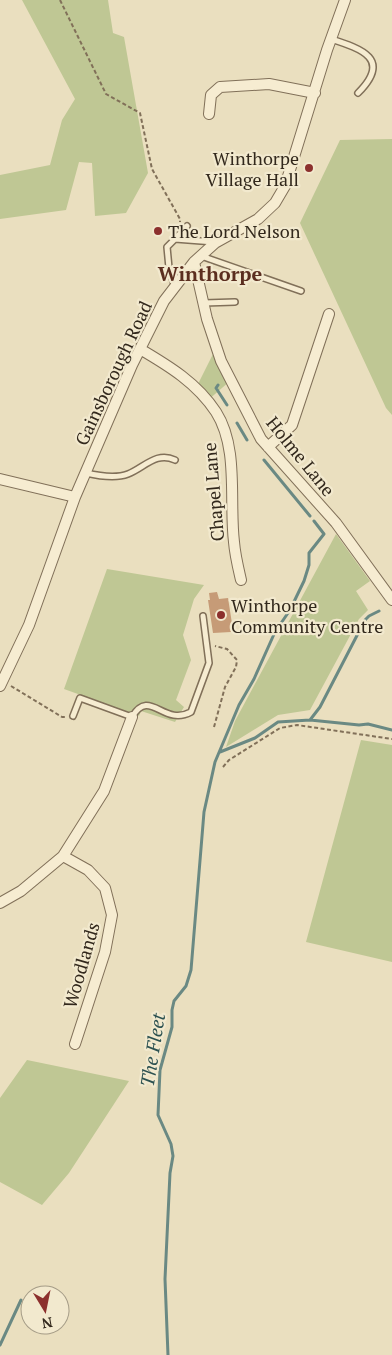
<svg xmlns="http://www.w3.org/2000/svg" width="392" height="1355" font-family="'PT Serif',serif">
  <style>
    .green { fill: #bfc794 }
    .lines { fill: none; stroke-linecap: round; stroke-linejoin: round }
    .stream { stroke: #6a8983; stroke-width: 3 }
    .building { fill: #c69b77 }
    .service-casing { stroke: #817059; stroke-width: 8 }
    .minor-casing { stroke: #817059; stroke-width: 12 }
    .path { stroke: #817059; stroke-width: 2; stroke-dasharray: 4 2.5; stroke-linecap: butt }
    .service { stroke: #f6ecd1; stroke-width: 5 }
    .minor { stroke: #f6ecd1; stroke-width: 10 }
    .poi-dot { fill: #8c302d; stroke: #f2e9ce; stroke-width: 2 }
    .labels { text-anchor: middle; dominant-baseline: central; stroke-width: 4.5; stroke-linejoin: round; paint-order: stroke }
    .poi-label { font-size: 18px; fill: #32281c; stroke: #f2e9ce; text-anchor: start }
    .street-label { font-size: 18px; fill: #32281c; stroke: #f2e9ce }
    .water-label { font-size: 19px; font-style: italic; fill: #2c5150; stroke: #f2e9ce }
    .quarter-label { font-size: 20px; font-weight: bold; fill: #5b2e1f; stroke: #f2e9ce }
  </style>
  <rect width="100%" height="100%" fill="#eadfbf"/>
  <!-- green -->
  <path class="green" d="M22,0h86l5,33 11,4 24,136 -22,40 -31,3 -3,-53 -13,-1 -13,48 -66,9v-44l50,-10 12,-45 13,-21z
    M392,139v276l-6,-7 -86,-185 40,-83z
    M216,348l14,33 -23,20 -11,-13z
    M336,534l34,47 -14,10 12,19 -9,9 -49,91 -32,5 -52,32 9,-26z
    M107,569l97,16 -10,14 -11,36 8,25 -15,40 8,7 -9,15 -34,-11 -2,5 -75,-27z
    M361,740l31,5v217l-86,-20z
    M27,1060l102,21 -60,92 -27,32 -42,-23v-84z"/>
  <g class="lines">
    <!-- stream -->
    <path class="stream" d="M218,385l-2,3 11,17
      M237,423l10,17
      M264,460l46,56
      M310,720l49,5 9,-1 24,6
      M220,752l35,-14 23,-16 32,-2 10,-13 45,-87 4,-4 10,-5
      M0,1345l21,-45
      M168,1355l-3,-76 5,-106 3,-17 -2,-12 -13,-29 2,-45 12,-43v-17l2,-9 12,-15 5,-16 13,-158 11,-50 24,-57 15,-26 21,-47 15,-22 14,-29 5,-16v-12l15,-19 -10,-13"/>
  </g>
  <!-- building -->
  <path class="building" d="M217,592l2,7 9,-1 5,32 -2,2 -18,1 -5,-33h2l-1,-7z"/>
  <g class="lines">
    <!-- service casing -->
    <g class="service-casing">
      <path id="service" d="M331,39c31,10 61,20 27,54
        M175,239l12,-13
        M201,256l100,35
        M175,287l-6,-19 -2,-21 8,-8 39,3
        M204,303l31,-1
        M86,473c13,3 29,6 42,1 16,-6 28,-23 47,-14
        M73,716l7,-18 52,19c18,-30 31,10 59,-5l18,-49 -6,-47"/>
    </g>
    <!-- minor casing -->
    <g class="minor-casing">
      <path id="minor" d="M209,114l2,-19 9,-8 49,-3 46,9
        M194,262l13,57 14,42 40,78 75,84 56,77
        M140,349c29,17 57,34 76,63 23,36 13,89 18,130 1,13 4,25 7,38
        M268,447l24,-22 37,-111
        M0,479l75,18
        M0,686l29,-61 46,-128 57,-132 32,-64 30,-39 21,-19 43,-24 17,-16 10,-17 42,-136 18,-50
        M63,856l25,14 17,18 7,27 -7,37 -30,92
        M0,903l21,-12 42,-35 41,-65 28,-74"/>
    </g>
    <!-- path -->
    <path class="path" d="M60,0l46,94 34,19 12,56 28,50v3
      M11,686l51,31h5
      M214,727l11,-40 11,-20 1,-7 -10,-11 -12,-3
      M223,767l6,-7 51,-32 17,-3 95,14"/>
    <!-- service -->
    <use href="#service" class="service"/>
    <!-- minor -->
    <use href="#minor" class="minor"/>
  </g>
  <!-- markers -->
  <g class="poi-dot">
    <circle cx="309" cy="168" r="5"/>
    <circle cx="158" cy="231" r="5"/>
    <circle cx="221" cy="615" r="5"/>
  </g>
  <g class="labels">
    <!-- poi labels -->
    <g class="poi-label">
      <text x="299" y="158" text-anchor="end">Winthorpe<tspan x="299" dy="21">Village Hall</tspan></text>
      <text x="168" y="231">The Lord Nelson</text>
      <text x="231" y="605">Winthorpe<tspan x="231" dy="21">Community Centre</tspan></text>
    </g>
    <!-- street labels -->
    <g class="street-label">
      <text transform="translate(113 373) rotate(-65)">Gainsborough Road</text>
      <text transform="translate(301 456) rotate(51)">Holme Lane</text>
      <text transform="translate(213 492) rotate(-95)">Chapel Lane</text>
      <text transform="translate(81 965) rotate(-74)">Woodlands</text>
    </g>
    <!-- water labels -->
    <g class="water-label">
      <text transform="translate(152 1050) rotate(-81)">The Fleet</text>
    </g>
    <!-- quarter labels -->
    <g class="quarter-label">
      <text x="210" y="273">Winthorpe</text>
    </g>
  </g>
  <!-- north arrow -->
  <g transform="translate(45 1310) rotate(170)"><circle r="24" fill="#f2e9ce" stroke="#a59c87"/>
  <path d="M0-4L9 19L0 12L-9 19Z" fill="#8c302d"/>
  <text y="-8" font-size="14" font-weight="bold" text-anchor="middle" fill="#32281c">N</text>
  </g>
</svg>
